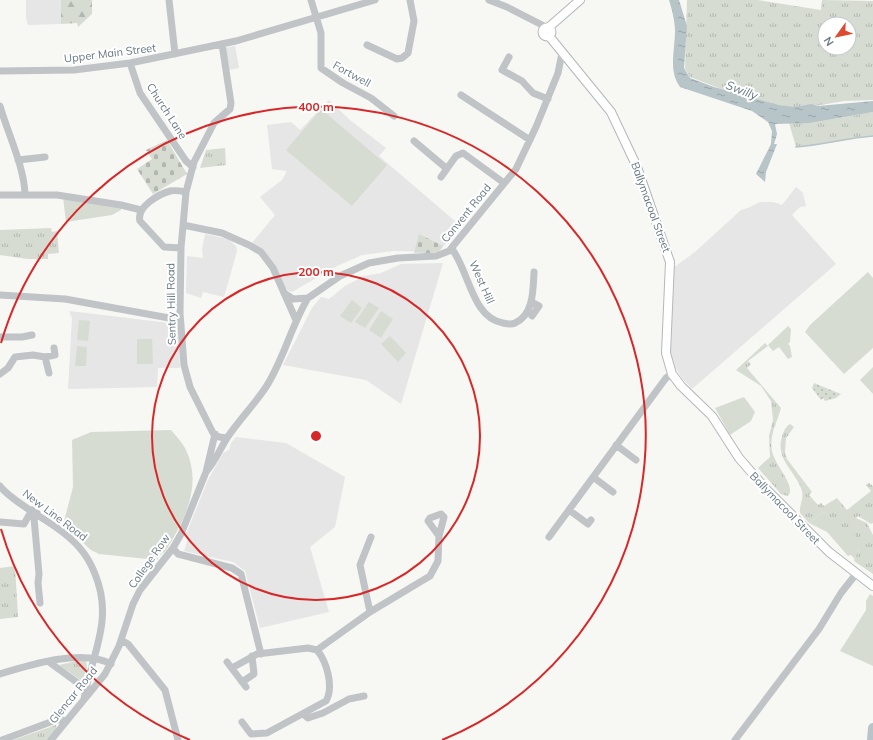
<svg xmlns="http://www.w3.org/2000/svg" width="873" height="740" font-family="Mulish,sans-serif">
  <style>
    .built { fill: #e5e6e5 }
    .grass { fill: url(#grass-tufts); fill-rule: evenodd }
    .forest { fill: url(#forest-firs) }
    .cemetery { fill: url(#cemetery-stones) }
    .park { fill: url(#park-dots) }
    .garden { fill: #d7dcd3 }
    .water { fill: url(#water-ripples) }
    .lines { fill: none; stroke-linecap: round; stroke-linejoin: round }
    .stream { stroke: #b7c4c8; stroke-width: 1.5 }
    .river { stroke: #b7c4c8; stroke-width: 10 }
    .major-casing { stroke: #b3b8bb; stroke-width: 10 }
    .minor { stroke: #c0c4c7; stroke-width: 7 }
    .major { stroke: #fff; stroke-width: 8 }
    .ring { fill: none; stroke: #d62828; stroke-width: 2 }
    .labels { text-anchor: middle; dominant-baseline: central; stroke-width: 4; stroke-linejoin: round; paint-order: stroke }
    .street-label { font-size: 11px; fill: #677984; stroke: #fff }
    .water-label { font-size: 12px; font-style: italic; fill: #637a80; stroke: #fff }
    .centre { fill: #d62828; stroke: #fff; stroke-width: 2 }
    .ring-label { font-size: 12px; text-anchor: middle; font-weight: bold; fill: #d62828; stroke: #fff; stroke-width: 4; stroke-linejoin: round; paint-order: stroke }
  </style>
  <defs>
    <pattern id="grass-tufts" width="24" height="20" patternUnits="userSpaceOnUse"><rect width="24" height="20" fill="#d7dcd3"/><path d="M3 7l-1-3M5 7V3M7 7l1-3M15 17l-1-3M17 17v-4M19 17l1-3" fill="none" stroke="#b2b7b1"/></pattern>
    <pattern id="forest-firs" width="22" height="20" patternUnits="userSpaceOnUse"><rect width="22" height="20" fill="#d7dcd3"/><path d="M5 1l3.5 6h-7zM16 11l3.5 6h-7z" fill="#b2b7b1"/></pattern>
    <pattern id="cemetery-stones" width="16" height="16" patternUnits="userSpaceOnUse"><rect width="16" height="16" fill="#d7dcd3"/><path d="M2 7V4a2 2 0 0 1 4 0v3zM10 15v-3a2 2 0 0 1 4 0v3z" fill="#b2b7b1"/></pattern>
    <pattern id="park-dots" width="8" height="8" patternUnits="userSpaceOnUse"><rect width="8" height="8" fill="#d7dcd3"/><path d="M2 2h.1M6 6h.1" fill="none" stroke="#b2b7b1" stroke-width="1.8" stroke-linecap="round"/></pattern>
    <pattern id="water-ripples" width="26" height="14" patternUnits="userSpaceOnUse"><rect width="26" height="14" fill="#b7c4c8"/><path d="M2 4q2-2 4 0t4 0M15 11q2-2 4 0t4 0" fill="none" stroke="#99a4a8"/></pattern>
  </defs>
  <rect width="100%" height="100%" fill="#f7f7f4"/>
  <!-- built -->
  <path class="built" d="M26,0h35v24l-33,1 -2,-7z
    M235,46l4,22 -10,2 -4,-22z
    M329,100l21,20 36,28 -7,8 83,71 -24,25 -45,-1 -31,4 -25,11 -45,26 -5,-2 -36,-46 24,-29 -15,-18 22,-17 5,-9 -15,-2 -5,-44 24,-3 9,8z
    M796,187l7,6 3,13 -6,1 -8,8 44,49 -144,125 -10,-11 -7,-11 -4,-14 2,-85 22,-16 46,-42 7,-2 12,-6h13l9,3z
    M205,234l23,5 8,7 1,5 -13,46 -21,-5 -2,6 -15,-5 1,-37 16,2 -1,-8z
    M443,263l-42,141 -35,-24 -83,-15 29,-57 9,-11 8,2 16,-13 19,-10 17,-3 20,-9z
    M69,311l100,12 9,4 2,41h-22l-1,19 -89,2 4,-71z
    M236,437l50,6 59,34 -10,50 -25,20 19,65 -69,16 -15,-57 -12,-9 -49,-11 4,-12 -2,-5 22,-54 15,-27 6,-3 2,-7z"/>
  <!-- grass -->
  <path class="grass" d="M687,0h71l63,10 1,-10 51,1v99l-29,1 -41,7h-22l-23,-5 -68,-26 -5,-8zM825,24h24v24h-24z
    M873,112v24c-26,3 -51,9 -77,11l-7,-24h21z
    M225,148l1,17 -26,3 6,-18z
    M51,228l1,4 5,-1 2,22 -11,1v5h-20l-28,-4v-25z
    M765,343l3,3 -20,15 3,3 -4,4 34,40c-4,15 -12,27 -9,43 3,14 20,30 18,42l-3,3 -6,-2 -23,-26 12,-11 -1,-21 4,-16 -2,-19 -10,-15 -25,-16z
    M790,424l4,3 -8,11 -1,15 2,6 25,33 -3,3 9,10 3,-2 3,3 13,-8 10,12 24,-19 -5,-6 3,-2 4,3v37l-2,1 -13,-8 -2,2 11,5 6,12v39l-19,-13 5,-14 -35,-35 -15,11 -9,-10c-1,-8 4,-14 2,-22 -6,-20 -27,-31 -20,-54 1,-5 4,-11 8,-13z
    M15,566l3,51 -18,2v-51z
    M86,659l1,9 -5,13 -23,-16z
    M56,725l1,5 -8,10h-36z"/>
  <!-- forest -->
  <path class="forest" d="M61,0h31v14l-14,13 -1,-4 -16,1z"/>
  <!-- cemetery -->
  <path class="cemetery" d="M167,140l20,34 -34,20 -16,-25 15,-10 -6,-9z
    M419,234l24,12c-4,10 -20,6 -29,7z"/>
  <!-- park -->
  <path class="park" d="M814,383l27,11 -5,4 -11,3 -2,-3 -2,2 -9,-12z"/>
  <!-- garden -->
  <path class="garden" d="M321,109l66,56 -35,41 -66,-56z
    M63,197l58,10v3l-9,5 -46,7z
    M868,272l5,6v70l-29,26 -39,-42 5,-7z
    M352,300l10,8 -11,15 -11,-7z
    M369,302l10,6 -14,20 -10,-6z
    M381,311l12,8 -12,19 -12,-8z
    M79,320l11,1 -2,20 -11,-1z
    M788,326l3,3 -1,13 -2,2 2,2 2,11 -4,2 -9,-12 -6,4 -5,-6z
    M390,336l16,17 -8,9 -17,-18z
    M137,339h15l1,25h-16z
    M77,346l10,1 -1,19h-11z
    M873,367v27l-13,-14z
    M744,397l11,15 -4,9 -21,14 -15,-27z
    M171,430c5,6 12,13 15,20 17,36 -2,71 -21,102l-4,2 -4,6 -58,-6 -8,-4 -28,-25 10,-38 -1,-47 19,-8z
    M824,512l17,16 8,-1 7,10 3,10 -5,14v-3l-3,-3 -3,1 -21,-24 -18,-9z
    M870,594l3,2v70l-33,-15 26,-41v-9z"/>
  <!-- water -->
  <path class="water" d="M669,0h10l8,26 -3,42 6,10 24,9 64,18 17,2 16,-3 7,2 55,-5v11l-63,11 -35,1 2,10 -3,10h3l-11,28 -1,10 -9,-8 15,-30 1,-13 -4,-9 -16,-11 -72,-24c-12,-17 -5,-36 -5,-56 0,-10 -3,-21 -6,-31z"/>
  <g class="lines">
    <!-- stream -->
    <path class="stream" d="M796,147c26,-2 51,-9 77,-11"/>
    <!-- river -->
    <path class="river" d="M872,740l1,-12"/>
    <!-- major casing -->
    <g class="major-casing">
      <path id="major" d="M542.5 32a4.5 4.5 0 1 1 9 0a4.5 4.5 0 1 1-9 0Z
        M548,28l32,-28
        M549,36l62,76 26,55 33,95 -4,91 6,21 9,12 31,30 27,42 27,31 63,63 44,34"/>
    </g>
    <!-- minor -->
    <path class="minor" d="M169,0l6,54
      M311,0l10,33v35l22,15 28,15 23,18
      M489,0l18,7 39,20
      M222,44l9,59 -1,6 -16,14 -20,39 -8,30 -5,56 -1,65 4,52 6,22 23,46 6,4 8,1
      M367,45l30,14 5,-1 6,-5 6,-32 -4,-21
      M509,57l-7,13 20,11 11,12 15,6
      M130,63l10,30 46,68 7,6
      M0,71l74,-1 56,-7 106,-22 139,-41
      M461,95l69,45
      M0,106c8,28 24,60 25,88
      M414,141l32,27
      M18,160l27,-3
      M441,177l15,-21 7,-3 41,30
      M0,195h57l64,10 20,5
      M183,225l39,8 27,12 12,7 12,16 23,52
      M181,248l-17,-1 -24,-26c-4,-14 19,-27 30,-30 5,-1 11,0 16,1
      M452,249c17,22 20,69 51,74 4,1 8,2 12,0 19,-8 18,-34 19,-51
      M284,293l9,6 15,-1 32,-22 29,-13 29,-5 38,-2 13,-5 67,-82 20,-42 22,-54 4,-20
      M0,295l65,4 115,21
      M531,302l8,4 -7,10
      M0,337h22l10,-2
      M45,357l10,-2 -1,-7
      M0,374l8,-6 7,-11 18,-2 12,2 4,16
      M215,434l-9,38c9,-10 14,-23 21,-34 12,-18 27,-33 39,-51 18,-28 25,-61 42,-89
      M616,445l20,15
      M593,477l20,15
      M0,486c8,12 43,32 57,42 18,13 30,25 38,46 19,46 -3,79 -11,125
      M569,510l19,14 3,-4
      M37,513l-3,5 5,56 -1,9 2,20
      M0,522l24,2 8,-14
      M549,537l117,-159 6,-4
      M173,548l5,6 54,14 9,6 20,80
      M370,612l-10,-47 11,-28
      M121,640l7,4 37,46 13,50
      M317,650l53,-38 60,-36 8,-15 1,-25 5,-19 -3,-3 -11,4 -2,3 11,15
      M49,662l37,27
      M227,662l19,25
      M232,668l25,-14 51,-6 9,2c10,12 17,37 9,51l-59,32 -16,1 -9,-12
      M0,674c29,-9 83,-26 111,-10
      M242,682l12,-8 -2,-18
      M303,714l5,4 15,-5 26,-14 15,-3
      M2,740l54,-20h6l4,2
      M51,740l54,-66 14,-28 14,-42 7,-14 33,-42 8,-14 25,-62
      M735,740l84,-111 22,-36 15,-19"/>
    <!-- major -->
    <use href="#major" class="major"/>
  </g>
  <!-- distance rings -->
  <g class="ring">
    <circle cx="316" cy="436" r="164"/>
    <path d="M190 740A329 329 0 0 1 1 529M1 343A329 329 0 1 1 442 740"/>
  </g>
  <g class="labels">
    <!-- street labels -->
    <g class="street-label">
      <text transform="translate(110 53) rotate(-7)">Upper Main Street</text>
      <text transform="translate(352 74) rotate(29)">Fortwell</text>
      <text transform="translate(167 111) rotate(57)">Church Lane</text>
      <text transform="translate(651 207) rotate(70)">Ballymacool Street</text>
      <text transform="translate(466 213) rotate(-51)">Convent Road</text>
      <text transform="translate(482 282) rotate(66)">West Hill</text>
      <text transform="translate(171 304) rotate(-91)">Sentry Hill Road</text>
      <text transform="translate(785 508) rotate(46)">Ballymacool Street</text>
      <text transform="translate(55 515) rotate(37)">New Line Road</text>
      <text transform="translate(149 561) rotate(-55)">College Row</text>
      <text transform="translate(73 695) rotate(-51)">Glencar Road</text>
    </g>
    <!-- water labels -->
    <g class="water-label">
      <text transform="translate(742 90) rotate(21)">Swilly</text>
    </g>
  </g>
  <circle cx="316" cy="436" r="6" class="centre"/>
  <g class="ring-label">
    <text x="316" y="111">400 m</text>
    <text x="316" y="276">200 m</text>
  </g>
  <!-- north arrow -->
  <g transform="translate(837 36) rotate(237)"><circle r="19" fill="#ffffff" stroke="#c2c9ce"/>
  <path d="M0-3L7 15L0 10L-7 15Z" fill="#dd4b2e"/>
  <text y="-6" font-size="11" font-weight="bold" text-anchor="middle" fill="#677984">N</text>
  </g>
</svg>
